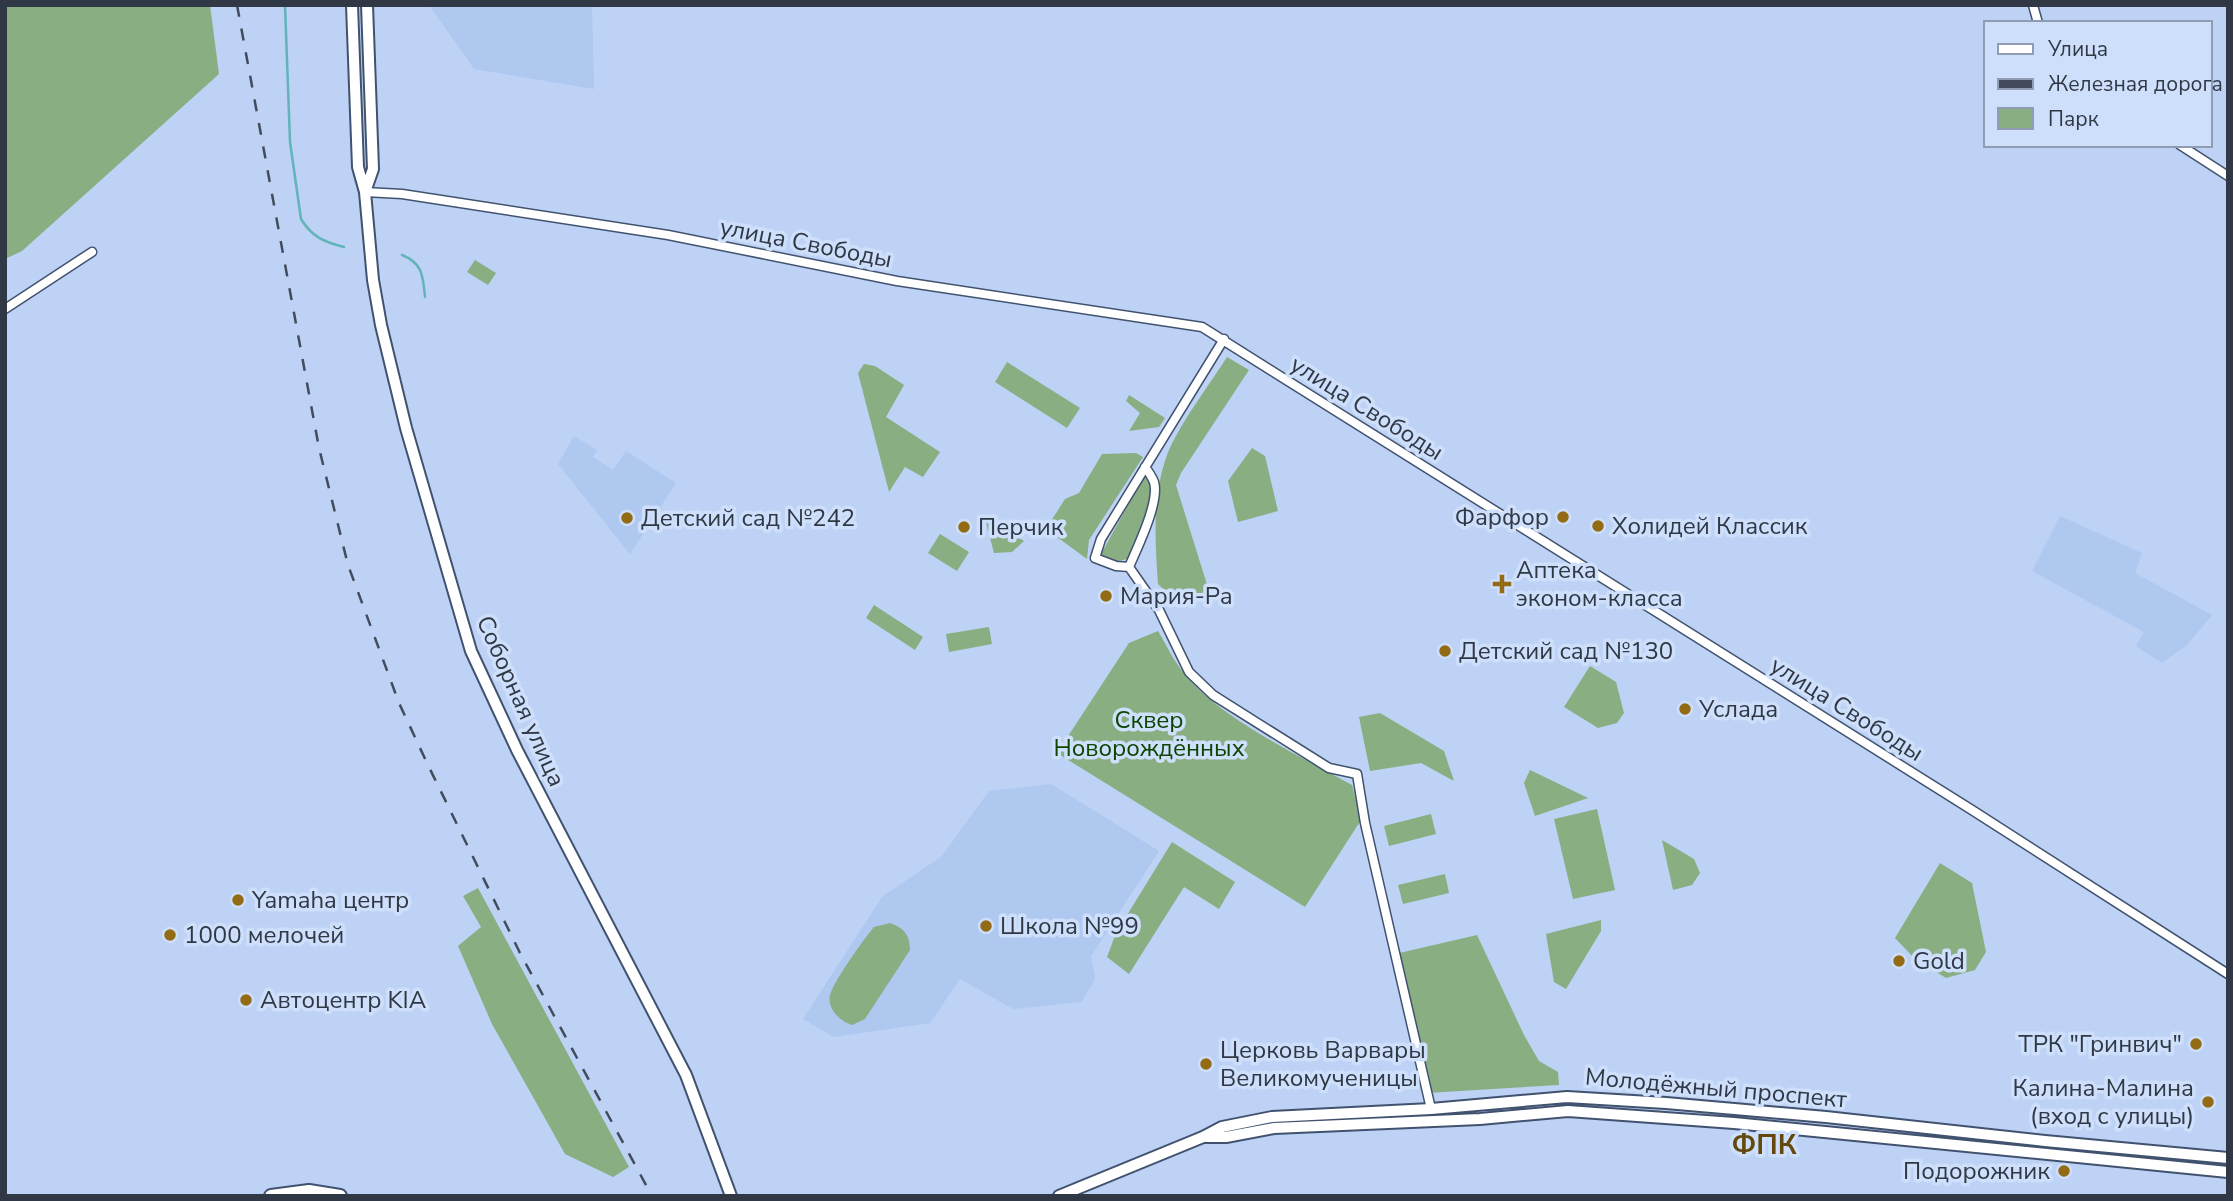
<svg xmlns="http://www.w3.org/2000/svg" width="2233" height="1201" font-family="'Nunito Sans',sans-serif">
  <style>
    .built { fill: #afc8f0 }
    .green { fill: #89ae82 }
    .lines { fill: none; stroke-linecap: round; stroke-linejoin: round }
    .stream { stroke: #63b4b9; stroke-width: 2.5 }
    .street-casing { stroke: #41526f; stroke-width: 11 }
    .secondary-casing { stroke: #41526f; stroke-width: 14 }
    .primary-casing { stroke: #41526f; stroke-width: 16 }
    .street { stroke: #fff; stroke-width: 8 }
    .secondary { stroke: #fff; stroke-width: 10 }
    .primary { stroke: #fff; stroke-width: 12 }
    .rail { stroke: #424c5c; stroke-width: 2.5; stroke-dasharray: 12 12; stroke-linecap: butt }
    .poi-dot { fill: #936b14; stroke: #cedffb; stroke-width: 2.5 }
    .labels { text-anchor: middle; dominant-baseline: central; stroke-width: 7; stroke-linejoin: round; paint-order: stroke }
    .street-label { font-size: 24px; fill: #303845; stroke: #cedffb }
    .poi-label { font-size: 24px; fill: #303845; stroke: #cedffb; text-anchor: start }
    .park-label { font-size: 24px; fill: #0c4400; stroke: #cedffb }
    .quarter-label { font-size: 28px; font-weight: bold; fill: #64480e; stroke: #cedffb }
  </style>
  <rect width="100%" height="100%" fill="#bdd2f4"/>
  <!-- built -->
  <path class="built" d="M429,5h163l2,84 -120,-20z
    M574,436l23,14 -4,7 20,13 13,-19 50,32 -46,71 -72,-90z
    M2060,516l82,37 -7,20 77,42 -25,30 -25,18 -26,-17 8,-14 -112,-61z
    M1051,784l108,67 -68,105 4,23 -14,23 -68,7 -53,-30 -30,44 -96,14 -31,-18 79,-122 60,-41 47,-65z"/>
  <!-- green -->
  <path class="green" d="M5,5h205l9,69 -197,177 -17,8z
    M475,260l21,13 -8,12 -21,-13z
    M1227,357l22,13 -68,103 -5,12 33,106 -35,9 -16,-16c-3,-43 -6,-88 9,-129 11,-29 43,-71 60,-98z
    M1007,362l73,46 -13,20 -72,-46z
    M864,364l11,2 29,19 -18,32 54,35 -17,25 -18,-10 -16,25 -31,-119z
    M1129,395l36,23 -6,9 -30,4 11,-18 -14,-12z
    M1252,448l13,8 13,55 -40,11 -10,-41z
    M1136,453l7,4 -54,83 -2,19 -41,-30 19,-30 14,-6 23,-39z
    M1145,474c2,3 5,6 6,10 5,15 -17,60 -24,75l-12,3 -15,-6z
    M985,518l39,23 -12,11 -18,1z
    M940,534l29,18 -12,19 -29,-18z
    M874,605l49,32 -8,13 -49,-32z
    M989,627l3,17 -43,8 -3,-18z
    M1158,631c8,13 15,29 25,41 34,45 119,85 169,113l9,35 -56,87 -248,-154 72,-110z
    M1590,666l26,16 8,31 -7,10 -19,5 -34,-21z
    M1380,713l64,38 10,30 -33,-18 -51,8 -11,-54z
    M1530,770l58,28 -53,18 -11,-33z
    M1597,809l18,81 -42,9 -19,-80z
    M1431,814l5,20 -47,12 -5,-20z
    M1662,840l32,19 6,14 -8,12 -19,5z
    M1172,842l63,40 -16,27 -35,-22 -55,87 -22,-17 9,-24z
    M1940,863l32,20 14,69 -11,18 -29,8 -31,-19 -20,-21z
    M1445,874l4,19 -46,11 -5,-19z
    M478,888l151,279 -16,10 -48,-23 -73,-130 -34,-78 23,-19 -18,-31z
    M1601,920v11l-35,58 -12,-7 -8,-48z
    M890,923c14,5 20,12 20,27l-45,69 -13,6c-13,-4 -27,-18 -21,-33 6,-15 32,-52 43,-65z
    M1477,935l47,100 15,26 19,11 1,13 -132,8 -32,-139z"/>
  <g class="lines">
    <!-- stream -->
    <path class="stream" d="M285,5l5,137 11,77c11,18 23,23 43,28
      M402,255c21,8 21,22 23,42"/>
    <!-- street casing -->
    <g class="street-casing">
      <path id="street" d="M2033,5l5,18
        M2180,145l48,31
        M365,192l37,2 266,41 229,46 305,46 770,483 256,164
        M5,309l87,-57
        M1129,567l30,43 30,62 24,23 116,73 28,6 8,49 66,286
        M1129,567l-13,-1 -21,-8 6,-19 123,-200
        M1129,567c8,-19 31,-65 25,-85 -2,-5 -6,-11 -9,-15"/>
    </g>
    <!-- secondary casing -->
    <g class="secondary-casing">
      <path id="secondary" d="M352,5l6,162 7,25 8,88 8,45 25,103 65,223 46,99 169,325 45,121
        M365,192l8,-23 -6,-164
        M1206,1137h20l48,-9 206,-9 88,-8 166,12 494,49
        M1059,1196l144,-59 19,-10 50,-10 159,-8 136,-12 99,6 160,14 219,24 183,17"/>
    </g>
    <!-- primary casing -->
    <g class="primary-casing">
      <path id="primary" d="M271,1196l38,-5 31,5"/>
    </g>
    <!-- street -->
    <use href="#street" class="street"/>
    <!-- secondary -->
    <use href="#secondary" class="secondary"/>
    <!-- primary -->
    <use href="#primary" class="primary"/>
    <!-- rail -->
    <path class="rail" d="M237,5l82,443 29,117 51,138 28,60 93,190 132,243"/>
  </g>
  <!-- markers -->
  <g class="poi-dot">
    <circle cx="1563" cy="517" r="7"/>
    <circle cx="627" cy="518" r="7"/>
    <circle cx="1598" cy="526" r="7"/>
    <circle cx="964" cy="527" r="7"/>
    <path d="M1498.5 573.5h7v7h7v7h-7v7h-7v-7h-7v-7h7z"/>
    <circle cx="1106" cy="596" r="7"/>
    <circle cx="1445" cy="651" r="7"/>
    <circle cx="1685" cy="709" r="7"/>
    <circle cx="238" cy="900" r="7"/>
    <circle cx="986" cy="926" r="7"/>
    <circle cx="170" cy="935" r="7"/>
    <circle cx="1899" cy="961" r="7"/>
    <circle cx="246" cy="1000" r="7"/>
    <circle cx="2196" cy="1044" r="7"/>
    <circle cx="1206" cy="1064" r="7"/>
    <circle cx="2208" cy="1102" r="7"/>
    <circle cx="2064" cy="1171" r="7"/>
  </g>
  <g class="labels">
    <!-- street labels -->
    <g class="street-label">
      <text transform="translate(806 243) rotate(11)">улица Свободы</text>
      <text transform="translate(1367 408) rotate(32)">улица Свободы</text>
      <text transform="translate(521 701) rotate(66)">Соборная улица</text>
      <text transform="translate(1847 709) rotate(32)">улица Свободы</text>
      <text transform="translate(1716 1088) rotate(5)">Молодёжный проспект</text>
    </g>
    <!-- poi labels -->
    <g class="poi-label">
      <text x="1549" y="517" text-anchor="end">Фарфор</text>
      <text x="641" y="518">Детский сад №242</text>
      <text x="1612" y="526">Холидей Классик</text>
      <text x="978" y="527">Перчик</text>
      <text x="1516" y="570">Аптека<tspan x="1516" dy="28">эконом-класса</tspan></text>
      <text x="1120" y="596">Мария-Ра</text>
      <text x="1459" y="651">Детский сад №130</text>
      <text x="1699" y="709">Услада</text>
      <text x="252" y="900">Yamaha центр</text>
      <text x="1000" y="926">Школа №99</text>
      <text x="184" y="935">1000 мелочей</text>
      <text x="1913" y="961">Gold</text>
      <text x="260" y="1000">Автоцентр KIA</text>
      <text x="2182" y="1044" text-anchor="end">ТРК "Гринвич"</text>
      <text x="1220" y="1050">Церковь Варвары<tspan x="1220" dy="28">Великомученицы</tspan></text>
      <text x="2194" y="1088" text-anchor="end">Калина-Малина<tspan x="2194" dy="28">(вход с улицы)</tspan></text>
      <text x="2050" y="1171" text-anchor="end">Подорожник</text>
    </g>
    <!-- park labels -->
    <g class="park-label">
      <text x="1149" y="720">Сквер<tspan x="1149" dy="28">Новорождённых</tspan></text>
    </g>
    <!-- quarter labels -->
    <g class="quarter-label">
      <text x="1764" y="1145">ФПК</text>
    </g>
  </g>
  <!-- border -->
  <rect width="2233" height="1201" fill="none" stroke="#303845" stroke-width="14"/>
  <!-- legend -->
  <rect x="1984" y="21" width="228" height="126" fill="#cedffb" stroke="#8f9cb2" stroke-width="2"/>
  <rect x="1998" y="44" width="35" height="10" fill="#ffffff" stroke="#8f9cb2" stroke-width="2"/>
  <text x="2048" y="56" font-size="21" fill="#303845">Улица</text>
  <rect x="1998" y="79" width="35" height="10" fill="#424c5c" stroke="#8f9cb2" stroke-width="2"/>
  <text x="2048" y="91" font-size="21" fill="#303845">Железная дорога</text>
  <rect x="1998" y="108" width="35" height="21" fill="#89ae82" stroke="#8f9cb2" stroke-width="2"/>
  <text x="2048" y="126" font-size="21" fill="#303845">Парк</text>
</svg>
